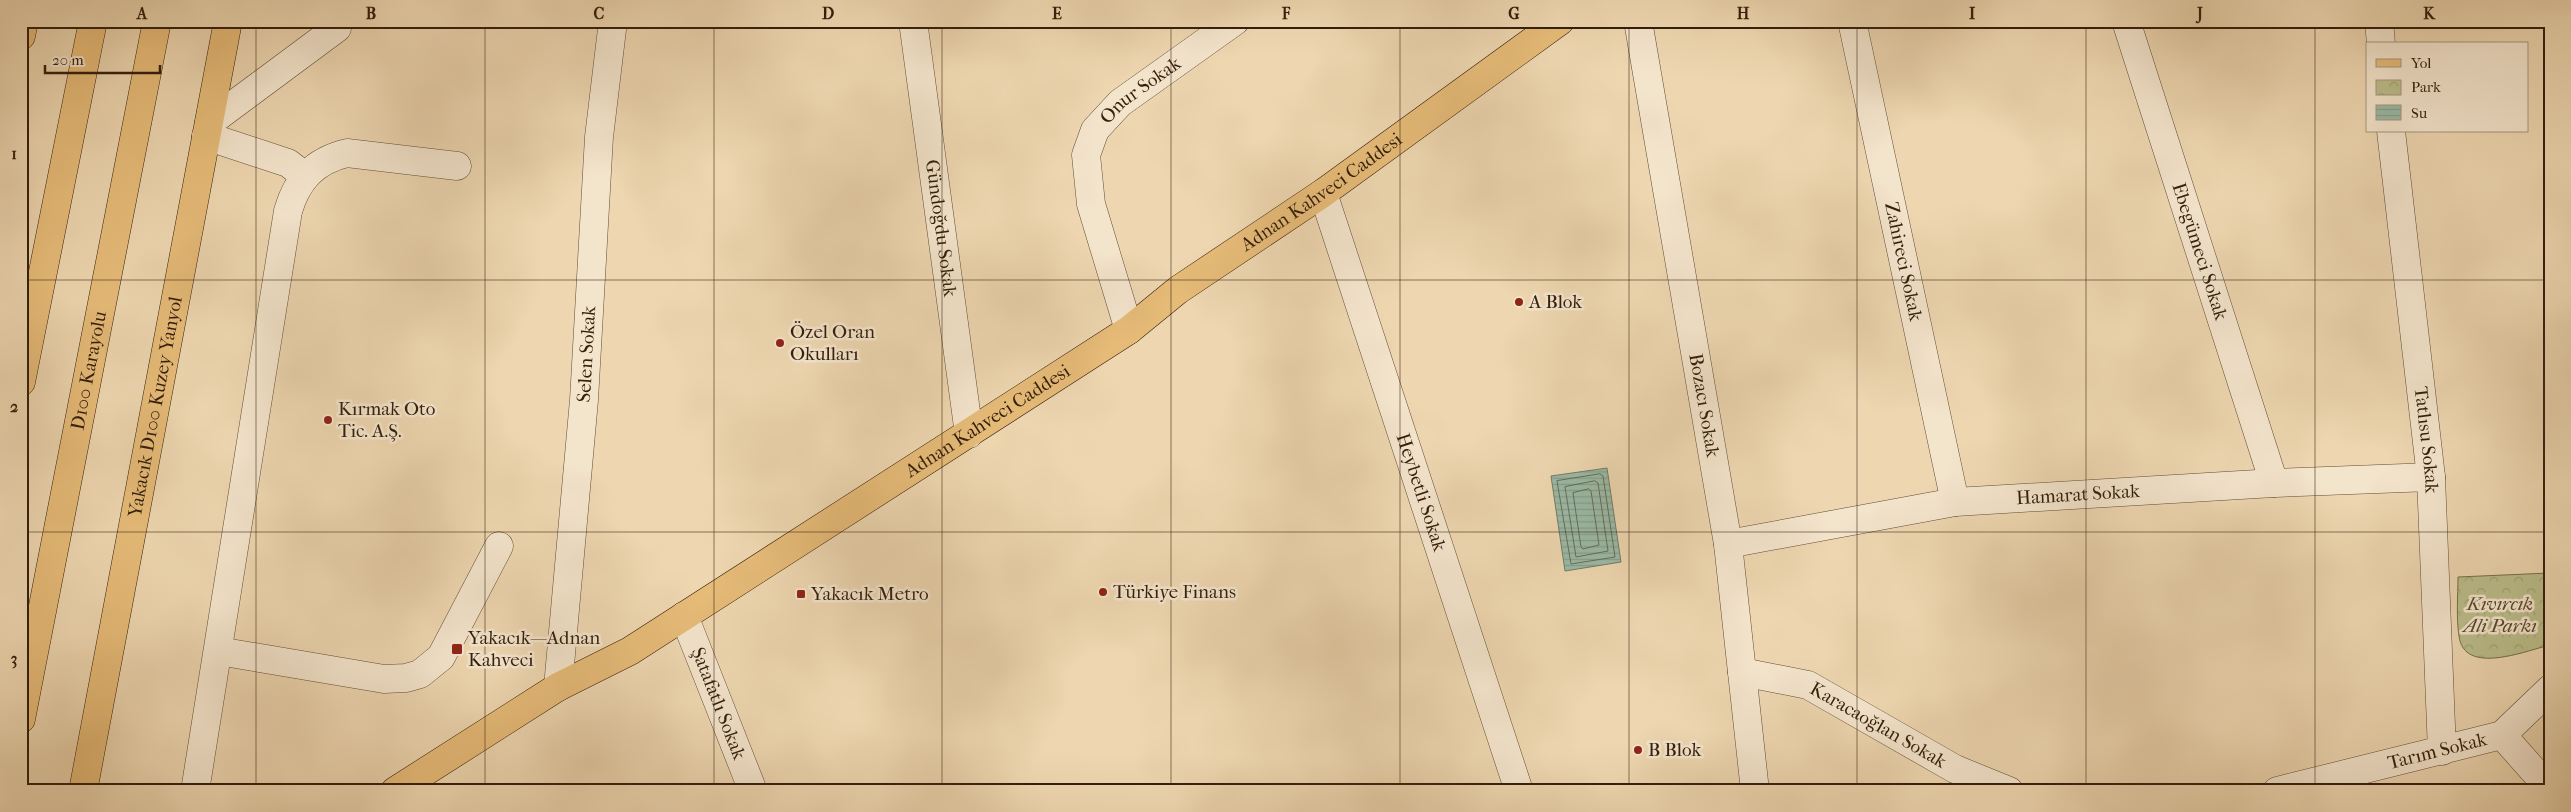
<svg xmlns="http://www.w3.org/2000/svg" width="2571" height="812" font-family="'IM FELL French Canon',serif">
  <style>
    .park { fill: url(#park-crowns); stroke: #766e4a }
    .water { fill: url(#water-rules); stroke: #717c68 }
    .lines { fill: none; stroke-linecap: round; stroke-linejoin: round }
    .shore { stroke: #666c58; stroke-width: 1 }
    .minor-casing { stroke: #624c34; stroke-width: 29 }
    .major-casing { stroke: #331e0b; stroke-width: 29 }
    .highway-casing { stroke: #331e0b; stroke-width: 29 }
    .minor { stroke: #f3e4cc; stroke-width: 28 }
    .major { stroke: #e6bb78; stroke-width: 28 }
    .highway { stroke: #e6bb78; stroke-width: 28 }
    .grid { fill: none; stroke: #331e0b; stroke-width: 1; stroke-opacity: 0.55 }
    .poi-dot { fill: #8f2418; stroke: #f3e4cc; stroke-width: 2 }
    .labels { text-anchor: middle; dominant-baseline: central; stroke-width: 5; stroke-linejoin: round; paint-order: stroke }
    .street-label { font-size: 19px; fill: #331e0b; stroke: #f3e4cc }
    .poi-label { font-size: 19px; fill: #331e0b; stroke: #f3e4cc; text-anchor: start }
    .park-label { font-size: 19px; font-style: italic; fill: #55462b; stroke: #f3e4cc }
    .neatline { fill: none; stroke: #331e0b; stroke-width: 2 }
    .grid-label { font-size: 16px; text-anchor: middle; font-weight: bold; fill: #331e0b }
  </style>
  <defs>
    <pattern id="park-crowns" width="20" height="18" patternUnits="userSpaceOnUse" patternTransform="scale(1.25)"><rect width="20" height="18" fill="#babd8a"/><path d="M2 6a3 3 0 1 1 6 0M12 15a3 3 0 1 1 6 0" fill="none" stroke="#a0a276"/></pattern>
    <pattern id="water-rules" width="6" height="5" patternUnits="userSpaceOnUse" patternTransform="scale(1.25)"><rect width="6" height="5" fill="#9abaa6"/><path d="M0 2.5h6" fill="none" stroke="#859f8e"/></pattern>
  </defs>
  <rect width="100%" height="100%" fill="#edd6b0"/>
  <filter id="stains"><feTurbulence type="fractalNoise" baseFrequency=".004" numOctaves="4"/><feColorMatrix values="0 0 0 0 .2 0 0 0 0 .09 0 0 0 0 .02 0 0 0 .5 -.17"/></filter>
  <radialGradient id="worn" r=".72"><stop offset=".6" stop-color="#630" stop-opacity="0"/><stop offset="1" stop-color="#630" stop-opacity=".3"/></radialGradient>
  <!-- park -->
  <path class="park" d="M2550,573v72c-25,6 -86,31 -91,-9 -3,-19 -1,-40 -1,-59z"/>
  <!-- water -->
  <path class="water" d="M1607,468l14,94 -56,9 -14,-95z"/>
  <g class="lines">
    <!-- shore -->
    <path class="shore" d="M1600,474l3,2 12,81 -44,7 -14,-83z
      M1595,481l3,2 10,68 -32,6 -11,-70z
      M1589,489l2,2 8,54 -16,4 -2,-2 -8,-54z"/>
    <!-- minor casing -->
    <g class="minor-casing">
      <g id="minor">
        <path id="s1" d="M913,21l56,413"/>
        <path id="s2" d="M1638,21l90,523 27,247"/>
        <path id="s3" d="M1852,21l103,481"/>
        <path id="s4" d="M2126,21l148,462"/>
        <path d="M2379,21l2,23"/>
        <path d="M209,123l128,-95 1,-7"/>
        <path id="s5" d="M2391,131l40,346 11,274"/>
        <path d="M206,136l82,27 17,13"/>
        <path id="s6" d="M1323,193l196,598"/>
        <path id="s7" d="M1129,330l-38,-126 -5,-49 9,-25 25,-27 115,-82"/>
        <path id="s8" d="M1728,544l227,-42 319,-19 157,-6"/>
        <path id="s9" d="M684,616l69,175"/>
        <path d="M218,651l166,28 22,-1 14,-4 21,-17 58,-111"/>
        <path id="s10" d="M1742,672l66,13 147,84 54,22"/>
        <path id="s11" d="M558,687l26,-287 15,-263 14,-116"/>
        <path d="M2502,735l48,54"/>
        <path d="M195,791l93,-580c9,-31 26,-50 59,-58l110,13"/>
        <path id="s12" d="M2277,791l225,-56 48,-46"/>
      </g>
    </g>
    <!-- major casing -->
    <g class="major-casing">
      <g id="major">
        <path d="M21,36l3,-15"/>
        <path id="s13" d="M83,791l145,-770"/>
        <path id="s14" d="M395,791l163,-104 72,-36 499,-321 49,-40 145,-97 237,-172"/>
      </g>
    </g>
    <!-- highway casing -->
    <g class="highway-casing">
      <g id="highway">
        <path d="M21,382l72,-361"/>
        <path id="s15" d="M21,719l136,-698"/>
      </g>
    </g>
    <!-- minor -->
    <use href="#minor" class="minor"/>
    <!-- major -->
    <use href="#major" class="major"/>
    <!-- highway -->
    <use href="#highway" class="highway"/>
  </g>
  <!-- grid -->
  <path class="grid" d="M256,21v770M485,21v770M714,21v770M942,21v770M1171,21v770M1400,21v770M1629,21v770M1857,21v770M2086,21v770M2315,21v770M21,280h2529M21,532h2529"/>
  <!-- markers -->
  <g class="poi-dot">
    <circle cx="1519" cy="302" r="5"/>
    <circle cx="780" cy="343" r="5"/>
    <circle cx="328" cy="420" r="5"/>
    <circle cx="1103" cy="592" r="5"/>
    <rect x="796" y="589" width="10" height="10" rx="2.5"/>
    <rect x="451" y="643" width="12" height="12" rx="2.5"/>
    <circle cx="1638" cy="750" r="5"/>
  </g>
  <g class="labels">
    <!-- street labels -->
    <g class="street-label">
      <text stroke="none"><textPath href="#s7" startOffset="268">Onur Sokak</textPath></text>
      <text stroke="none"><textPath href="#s14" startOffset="1104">Adnan Kahveci Caddesi</textPath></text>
      <text stroke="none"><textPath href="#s1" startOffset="209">Gündoğdu Sokak</textPath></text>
      <text stroke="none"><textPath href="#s4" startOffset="242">Ebegümeci Sokak</textPath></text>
      <text stroke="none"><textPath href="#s3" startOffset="246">Zahireci Sokak</textPath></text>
      <text stroke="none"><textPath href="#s11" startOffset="334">Selen Sokak</textPath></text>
      <text stroke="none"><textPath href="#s15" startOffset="355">D100 Karayolu</textPath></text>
      <text stroke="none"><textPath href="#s2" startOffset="390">Bozacı Sokak</textPath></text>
      <text stroke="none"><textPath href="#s13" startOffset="391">Yakacık D100 Kuzey Yanyol</textPath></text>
      <text stroke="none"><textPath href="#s14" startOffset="699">Adnan Kahveci Caddesi</textPath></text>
      <text stroke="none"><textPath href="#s5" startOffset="311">Tatlısu Sokak</textPath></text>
      <text stroke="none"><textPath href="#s6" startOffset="315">Heybetli Sokak</textPath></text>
      <text stroke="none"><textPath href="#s8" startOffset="354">Hamarat Sokak</textPath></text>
      <text stroke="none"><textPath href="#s9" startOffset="94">Şatafatlı Sokak</textPath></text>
      <text stroke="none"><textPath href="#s10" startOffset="148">Karacaoğlan Sokak</textPath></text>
      <text stroke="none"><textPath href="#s12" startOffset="165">Tarım Sokak</textPath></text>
    </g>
    <!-- poi labels -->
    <g class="poi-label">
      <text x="1529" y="302">A Blok</text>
      <text x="790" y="332">Özel Oran<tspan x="790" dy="22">Okulları</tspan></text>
      <text x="338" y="409">Kırmak Oto<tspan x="338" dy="22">Tic. A.Ş.</tspan></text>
      <text x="1113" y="592">Türkiye Finans</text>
      <text x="811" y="594">Yakacık Metro</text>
      <text x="468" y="638">Yakacık—Adnan<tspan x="468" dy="22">Kahveci</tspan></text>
      <text x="1648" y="750">B Blok</text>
    </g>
    <!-- park labels -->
    <g class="park-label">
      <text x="2500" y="604">Kıvırcık<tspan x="2500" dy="22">Ali Parkı</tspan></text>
    </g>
  </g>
  <!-- margin -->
  <rect width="2571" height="812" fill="none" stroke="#edd6b0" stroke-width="55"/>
  <!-- legend -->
  <rect x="2366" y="42" width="162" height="90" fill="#f3e4cc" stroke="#a6957f"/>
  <rect x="2376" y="59" width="25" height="8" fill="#e6bb78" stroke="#a6957f"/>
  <text x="2411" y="68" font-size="15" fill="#331e0b">Yol</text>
  <rect x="2376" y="80" width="25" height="15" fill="url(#park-crowns)" stroke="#a6957f"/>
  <text x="2411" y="92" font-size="15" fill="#331e0b">Park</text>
  <rect x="2376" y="105" width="25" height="15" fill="url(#water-rules)" stroke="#a6957f"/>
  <text x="2411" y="118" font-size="15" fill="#331e0b">Su</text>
  <!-- scale -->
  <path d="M45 65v8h115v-8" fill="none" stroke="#331e0b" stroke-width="2.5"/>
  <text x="52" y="65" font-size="15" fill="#331e0b" stroke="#f3e4cc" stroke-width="4" paint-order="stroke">20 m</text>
  <rect x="28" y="28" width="2516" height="756" class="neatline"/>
  <g class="grid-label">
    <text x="142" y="19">A</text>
    <text x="371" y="19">B</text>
    <text x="599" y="19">C</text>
    <text x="828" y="19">D</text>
    <text x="1057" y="19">E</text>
    <text x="1286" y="19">F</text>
    <text x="1514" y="19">G</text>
    <text x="1743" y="19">H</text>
    <text x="1972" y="19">I</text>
    <text x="2200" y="19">J</text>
    <text x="2429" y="19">K</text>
    <text x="14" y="159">1</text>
    <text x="14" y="412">2</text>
    <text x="14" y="664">3</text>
  </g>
  <rect width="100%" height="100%" filter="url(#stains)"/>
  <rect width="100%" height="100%" fill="url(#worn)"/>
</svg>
